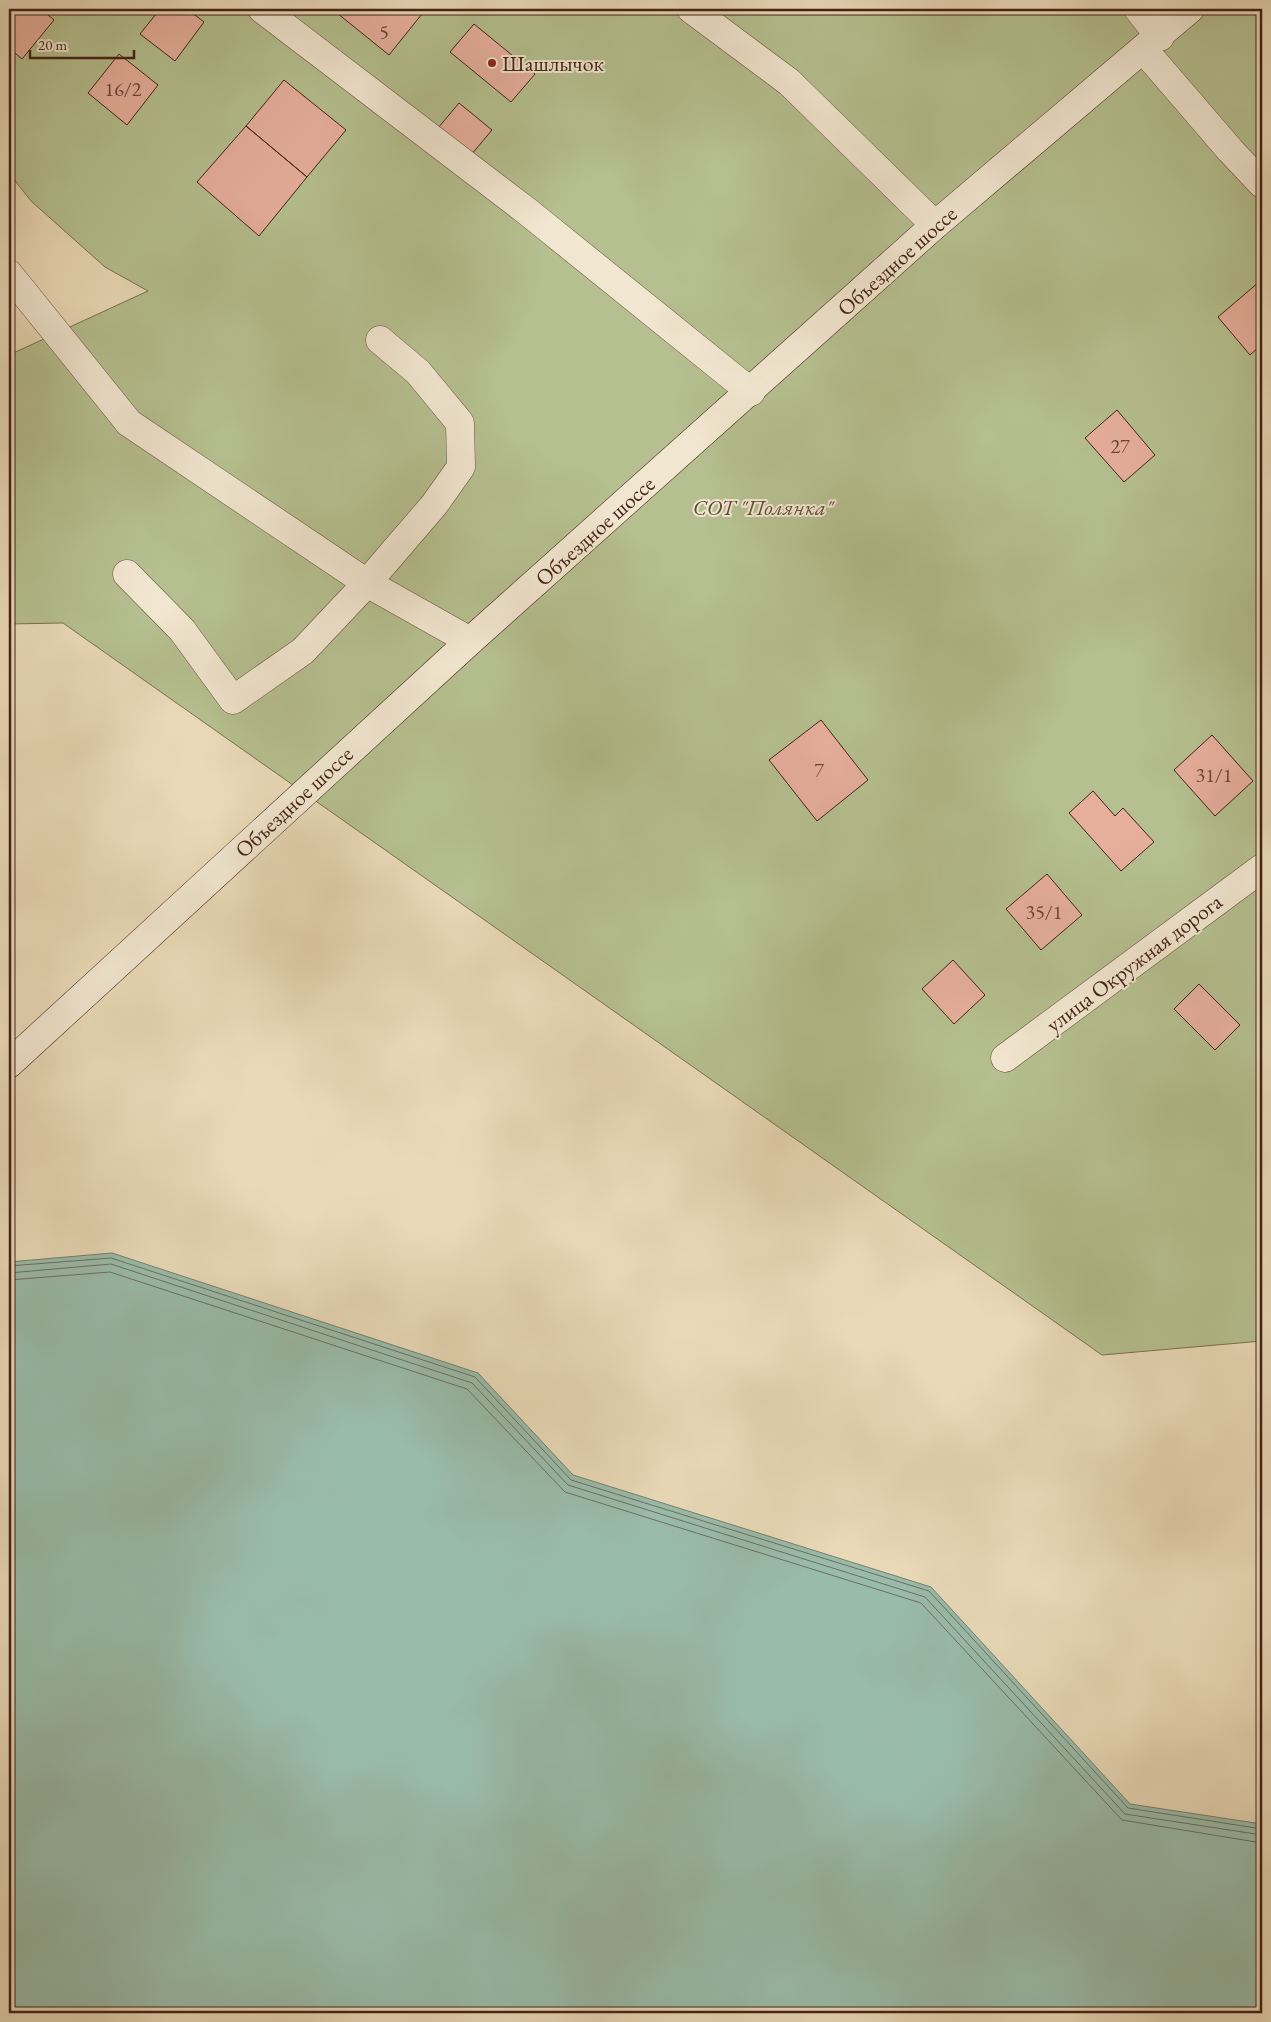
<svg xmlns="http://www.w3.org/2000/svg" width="1271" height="2022" font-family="'EB Garamond',serif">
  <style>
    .green { fill: #b5bf8f; stroke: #7c7052 }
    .water { fill: #99bba9; stroke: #777e6e }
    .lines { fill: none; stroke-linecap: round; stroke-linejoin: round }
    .shore { stroke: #6e6e60; stroke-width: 1 }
    .building { fill: #e6af9c; stroke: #442216 }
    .minor-casing { stroke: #6d503e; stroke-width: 29 }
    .secondary-casing { stroke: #442216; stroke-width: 29 }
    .minor { stroke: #f1e6d0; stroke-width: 28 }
    .secondary { stroke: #f1e6d0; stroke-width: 28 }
    .poi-dot { fill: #8f2418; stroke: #f1e6d0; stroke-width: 2 }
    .labels { text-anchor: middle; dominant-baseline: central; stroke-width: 4; stroke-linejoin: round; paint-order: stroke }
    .number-label { font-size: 20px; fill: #6c4538 }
    .poi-label { font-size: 22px; fill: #442216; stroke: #f1e6d0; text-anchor: start }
    .street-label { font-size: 22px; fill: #442216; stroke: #f1e6d0 }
    .park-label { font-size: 22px; font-style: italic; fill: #604934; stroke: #f1e6d0 }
  </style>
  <rect width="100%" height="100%" fill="#e9d9b7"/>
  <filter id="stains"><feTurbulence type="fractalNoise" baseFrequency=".004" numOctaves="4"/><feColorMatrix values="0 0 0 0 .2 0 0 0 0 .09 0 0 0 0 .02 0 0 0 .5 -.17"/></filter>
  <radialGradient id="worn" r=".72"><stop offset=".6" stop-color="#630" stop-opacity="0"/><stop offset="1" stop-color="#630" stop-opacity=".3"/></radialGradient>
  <!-- green -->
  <path class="green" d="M9,9h1253v1332l-160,14 -1039,-732 -54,1v-269l139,-64 -43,-24 -74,-66 -22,-28z"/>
  <!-- water -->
  <path class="water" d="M112,1253l366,120 95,102 358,112 199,217 132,20v189h-1253v-751z"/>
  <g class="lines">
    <!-- shore -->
    <path class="shore" d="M9,1266l102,-8 364,119 96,103 358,111 199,217 134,21
      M9,1273l102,-9 361,119 96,102 357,112 200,217 137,21
      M9,1280l101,-8 357,117 98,103 356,111 201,217 140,23"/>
  </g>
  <!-- building -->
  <path class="building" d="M9,9h32l13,11 -32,39 -13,-11z
    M160,9h27l17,13 -29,39 -35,-27z
    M332,9h94l-37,46z
    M474,24l61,50 -24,28 -61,-50z
    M119,54l39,31 -31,40 -39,-32z
    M284,80l62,50 -39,47 -61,-51z
    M459,103l33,27 -21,25 -33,-27z
    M246,126l61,51 -48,59 -62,-54z
    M1259,282l3,4v58l-12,11 -32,-38z
    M1117,410l38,45 -31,27 -39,-44z
    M821,720l47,60 -51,41 -48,-61z
    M1212,735l41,46 -38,35 -41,-46z
    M1093,791l22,25 8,-8 31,34 -33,29 -52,-58z
    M1047,874l35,41 -41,35 -35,-41z
    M953,960l32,35 -31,29 -32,-35z
    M1199,984l41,41 -25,25 -41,-41z"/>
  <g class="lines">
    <!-- minor casing -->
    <g class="minor-casing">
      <path id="minor" d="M262,9l266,203 223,180
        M691,9l98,73 146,143
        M1138,9l22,28
        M1144,50l86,100 32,34
        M9,274l120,149 238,160 103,58
        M127,574l55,56 51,70 70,-49 64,-68 67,-78 27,-38 -1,-44 -42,-51 -38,-32
        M1005,1058l257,-190"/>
    </g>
    <!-- secondary casing -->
    <g class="secondary-casing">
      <path id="secondary" d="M9,1064l461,-423 465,-416 255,-216"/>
    </g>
    <!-- minor -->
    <use href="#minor" class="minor"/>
    <!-- secondary -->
    <use href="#secondary" class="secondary"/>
  </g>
  <!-- markers -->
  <circle class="poi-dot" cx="492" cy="63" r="5"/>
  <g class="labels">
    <!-- number labels -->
    <g class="number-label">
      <text x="384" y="32">5</text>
      <text x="123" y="89">16/2</text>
      <text x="1120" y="446">27</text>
      <text x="819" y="770">7</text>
      <text x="1214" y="775">31/1</text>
      <text x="1044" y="912">35/1</text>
    </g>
    <!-- poi labels -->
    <g class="poi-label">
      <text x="502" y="63">Шашлычок</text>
    </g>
    <!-- street labels -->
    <g class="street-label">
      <text transform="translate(897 261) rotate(-42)">Объездное шоссе</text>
      <text transform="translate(595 531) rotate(-42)">Объездное шоссе</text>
      <text transform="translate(294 802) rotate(-43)">Объездное шоссе</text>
      <text transform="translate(1134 963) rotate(-37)">улица Окружная дорога</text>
    </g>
    <!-- park labels -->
    <g class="park-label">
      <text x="763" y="507">СОТ "Полянка"</text>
    </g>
  </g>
  <!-- margin -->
  <rect width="1271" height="2022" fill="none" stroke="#e9d9b7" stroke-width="30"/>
  <rect x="10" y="10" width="1251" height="2002" fill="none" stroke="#442216" stroke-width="2.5"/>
  <rect x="15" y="15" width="1241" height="1992" fill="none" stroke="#442216"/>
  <!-- scale -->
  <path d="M30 50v8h104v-8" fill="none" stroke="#442216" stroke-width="2.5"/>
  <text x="38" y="50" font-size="15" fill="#442216" stroke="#f1e6d0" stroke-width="4" paint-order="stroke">20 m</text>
  <rect width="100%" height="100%" filter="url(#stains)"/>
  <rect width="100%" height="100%" fill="url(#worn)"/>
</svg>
